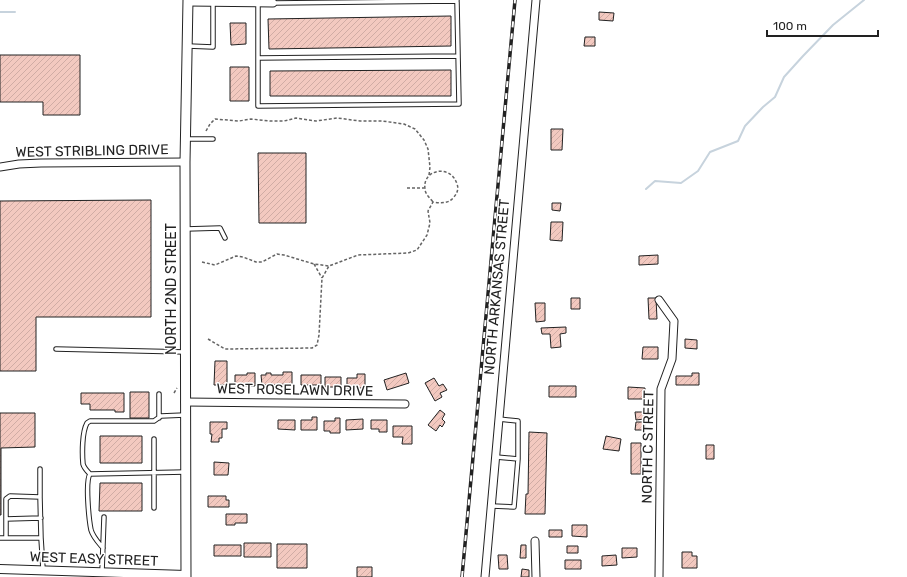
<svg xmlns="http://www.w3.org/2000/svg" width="907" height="577" font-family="Rubik,sans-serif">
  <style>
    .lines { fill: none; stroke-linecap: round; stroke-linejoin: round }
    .stream { stroke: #c7d3dd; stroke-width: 2 }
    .building { fill: url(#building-hatch); stroke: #222 }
    .service-casing { stroke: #222; stroke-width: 5.5 }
    .minor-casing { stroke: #222; stroke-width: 9 }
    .tertiary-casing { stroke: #222; stroke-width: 10 }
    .secondary-casing { stroke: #222; stroke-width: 11 }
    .path { stroke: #646464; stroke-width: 1.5; stroke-dasharray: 3 2; stroke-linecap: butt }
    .service { stroke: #fff; stroke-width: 3.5 }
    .minor { stroke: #fff; stroke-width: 7 }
    .tertiary { stroke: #fff; stroke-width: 8 }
    .secondary { stroke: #fff; stroke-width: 9 }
    .rail-casing { stroke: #222; stroke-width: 3.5 }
    .rail { stroke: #fff; stroke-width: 2; stroke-dasharray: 6; stroke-linecap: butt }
    .labels { text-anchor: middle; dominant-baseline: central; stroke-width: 3; stroke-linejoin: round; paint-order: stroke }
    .street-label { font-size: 14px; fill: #222; stroke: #fff }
  </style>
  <defs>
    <pattern id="building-hatch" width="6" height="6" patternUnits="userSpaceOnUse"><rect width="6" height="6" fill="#f3c9c0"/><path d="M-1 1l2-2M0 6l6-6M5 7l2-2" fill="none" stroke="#d0aca5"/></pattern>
  </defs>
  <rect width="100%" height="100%" fill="#fff"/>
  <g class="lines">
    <!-- stream -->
    <path class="stream" d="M0,12h15
      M646,189l9,-8 26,2 17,-12 12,-19 28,-11 7,-15 18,-19 12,-10 9,-20 19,-21 30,-31 31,-25"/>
  </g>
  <!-- building -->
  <path class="building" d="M599,12l15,1 -1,8 -14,-1z
    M451,16v30l-182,3 -1,-30z
    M230,23h16v21l-15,1z
    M585,37h10v9h-11z
    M0,55h80v60h-37v-13h-43z
    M230,67h19v34h-19z
    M451,70v26h-181v-25z
    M551,129h12l-1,21h-11z
    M258,153h48v70h-47z
    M151,200v117h-115v54h-36v-170z
    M552,203h9l-1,8 -8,-1z
    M551,222h12l-1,19 -12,-1z
    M658,255v9l-19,1v-9z
    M571,298h9v11h-9z
    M648,298h8l1,21h-8z
    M535,303h10v18l-9,1z
    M566,327v6l-6,1 1,13 -10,1 -1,-14h-8l-1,-6z
    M685,339l12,1v9l-12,-1z
    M643,347h15v12h-16z
    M215,361h12v24h-13z
    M283,372h9v12l-30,1 -1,-10h5v-2h5v2h12z
    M247,373h8v13h-20v-11h12z
    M406,373l3,10 -22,7 -3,-10z
    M692,373h7v12h-23v-9h16z
    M357,374h8v14h-18v-10h10z
    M301,375h20v10h-20z
    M325,377h16v10h-16z
    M434,378l5,8 4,-2 4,6 -7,3 2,4 -7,4 -10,-18z
    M549,386h27v11h-27z
    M628,387l17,1v11h-17z
    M130,392h19v26h-19z
    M81,393h43v19h-9v-2h-25v-6h-9z
    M440,410l5,4 -3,5 3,3 -3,5 -2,-2 -4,6 -8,-6z
    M635,412h9v7l-8,1z
    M0,413h35v34l-34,1v67h-1z
    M312,417h5v13h-16v-10h11z
    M335,418h5v15h-10v-2h-6v-10h11z
    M363,419v10l-17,1v-10z
    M278,420h17v10l-17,-1z
    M371,420h16v12h-8v-3h-8z
    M210,422h17v7h-5v9h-3v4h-8l1,-8h-2z
    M636,422h9v8h-10z
    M393,426h19v18h-10l1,-7h-10z
    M529,432l18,1 -2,81h-20l1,-20h2z
    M100,436h42v27h-42z
    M606,436l15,3 -2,12 -16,-2z
    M631,443h10v31h-10z
    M706,445h8v14h-8z
    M214,462l15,1 -1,12h-14z
    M100,483h42v28h-43z
    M208,496h18v4h3v7h-21z
    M226,514h21v9h-12v2h-9z
    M572,525h15v12l-15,-1z
    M549,530h13v7h-13z
    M244,543h27v14h-27z
    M277,544h30v24h-30z
    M214,545h27v11h-27z
    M521,545h5v13h-6z
    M567,546h11v7h-11z
    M622,548h15v9l-15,1z
    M682,552h10v4h5v12h-15z
    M498,555h9l1,14h-9z
    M616,555l1,10 -15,1v-10z
    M565,560h16v9h-16z
    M357,567h15v10h-15z
    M522,569l7,1v7h-8z"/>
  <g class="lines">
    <!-- service casing -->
    <g class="service-casing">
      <path id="service" d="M258,3v103l201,-2 -2,-102
        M273,3l184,-2
        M188,46l25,1v-45
        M258,58l200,-2
        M186,139h27
        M186,229l34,-1 5,10
        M56,349l129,3
        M159,394v24
        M154,439v69
        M496,457l22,2
        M40,469v28
        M90,474c-3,-3 -6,-6 -7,-10 -1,-11 -1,-32 4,-41l3,-2h64l7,-5 24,-1
        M492,506l22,1 4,-48v-38l-19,-2
        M6,519l35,-1
        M0,538h41l2,31
        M6,538v-39l4,-3 30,1 1,41
        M103,548c-5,-6 -10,-11 -12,-18 -2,-10 -6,-49 -1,-56l95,-2
        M102,572l2,-55"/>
    </g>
    <!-- minor casing -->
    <g class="minor-casing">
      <path id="minor" d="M188,2l85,1
        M0,167l19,-3 22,-1 144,-1
        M659,300l15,21 -2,38 -11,30 -2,188
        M185,402l220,2
        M535,541l1,36
        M485,577l51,-577"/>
    </g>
    <!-- tertiary casing -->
    <g class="tertiary-casing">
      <path id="tertiary" d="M0,569l186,6"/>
    </g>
    <!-- secondary casing -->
    <g class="secondary-casing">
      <path id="secondary" d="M186,577l-1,-415 3,-162"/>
    </g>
    <!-- path -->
    <path class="path" d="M206,131l4,-7 5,-5 24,2 12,-2 19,2h14l12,-3 20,3 21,-3 23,3h22l22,3 11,5 9,11 4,9 2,18 -1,8
      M407,188h17
      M202,262l13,3 21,-9 7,1 13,5h6l15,-8 7,1 30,9 15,2
      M314,264l8,14
      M208,339l17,10 87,-1 5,-3 2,-10 3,-57 7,-12 29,-11 50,-2 9,-3 10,-15 3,-12 -2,-12 5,-9c7,1 15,2 20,-4 4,-4 6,-9 4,-14 -6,-20 -35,-15 -32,5 0,5 5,9 8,13
      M174,393l3,-5"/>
    <!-- service -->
    <use href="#service" class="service"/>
    <!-- minor -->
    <use href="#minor" class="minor"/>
    <!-- tertiary -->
    <use href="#tertiary" class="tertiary"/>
    <!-- secondary -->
    <use href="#secondary" class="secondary"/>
    <!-- rail casing -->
    <g class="rail-casing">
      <path id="rail" d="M462,577l53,-577"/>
    </g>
    <!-- rail -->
    <use href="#rail" class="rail"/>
  </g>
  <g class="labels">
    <!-- street labels -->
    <g class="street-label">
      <text transform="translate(92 151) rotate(-1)">WEST STRIBLING DRIVE</text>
      <text transform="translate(497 287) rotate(-85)">NORTH ARKANSAS STREET</text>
      <text transform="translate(171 289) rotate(-90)">NORTH 2ND STREET</text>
      <text transform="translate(295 390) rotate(1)">WEST ROSELAWN DRIVE</text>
      <text transform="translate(648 447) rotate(-89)">NORTH C STREET</text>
      <text transform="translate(94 559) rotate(2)">WEST EASY STREET</text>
    </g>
  </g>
  <!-- scale -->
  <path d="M767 30v6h111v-6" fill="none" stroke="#222222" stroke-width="2"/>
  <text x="773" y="30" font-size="12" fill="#222222" stroke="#ffffff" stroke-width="3" paint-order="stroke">100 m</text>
</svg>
